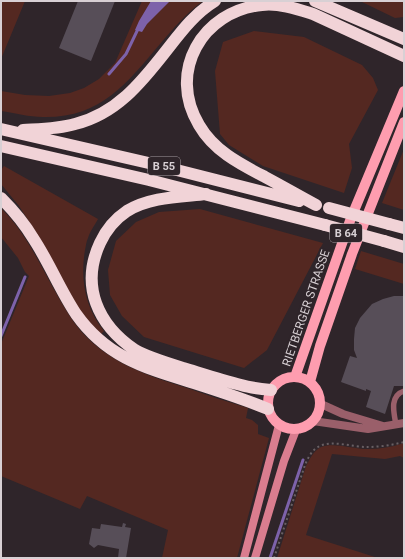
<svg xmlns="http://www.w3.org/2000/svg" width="405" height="559" font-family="Roboto,sans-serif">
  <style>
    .green { fill: #542821 }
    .water { fill: #7d62aa }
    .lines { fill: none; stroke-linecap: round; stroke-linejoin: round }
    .stream { stroke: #7d62aa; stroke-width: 3 }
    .building { fill: #574e58 }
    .path { stroke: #696064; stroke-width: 2; stroke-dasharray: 2 3; stroke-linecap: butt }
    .lane { stroke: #9a5f6a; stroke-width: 5.5 }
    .street { stroke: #9a5f6a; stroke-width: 8 }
    .secondary { stroke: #da7d8f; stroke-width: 8 }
    .primary { stroke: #fe9daf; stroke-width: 10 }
    .highway { stroke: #f1d3d7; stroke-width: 12 }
    .highway-bridge { stroke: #f1d3d7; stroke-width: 12 }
    .labels { text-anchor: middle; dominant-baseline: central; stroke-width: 4; stroke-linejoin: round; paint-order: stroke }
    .shield { fill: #2f252a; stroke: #a59da1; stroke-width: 1 }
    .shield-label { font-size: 11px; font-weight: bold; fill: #d8d0d4 }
    .street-label { font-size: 12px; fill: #d8d0d4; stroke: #2f252a }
  </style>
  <rect width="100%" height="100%" fill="#2f252a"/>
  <!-- green -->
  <path class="green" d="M1,1h24l-24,58z
    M142,1h61c-17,12 -30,28 -43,43 -34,40 -59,74 -117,73 -14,0 -28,-4 -42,-6v-20l24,4 24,1 21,-3 14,-5 15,-9 16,-16z
    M360,1h44v16l-9,1z
    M254,31l50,6 58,28 11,13 5,12 -29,54 3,24 -8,25 -81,-27 -34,-21 -9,-11 -5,-63 8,-29z
    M404,149v61l-22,-7z
    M4,166l94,53c-3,6 -8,12 -10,19 -2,4 -2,8 -3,12 -5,29 0,58 19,81l-4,4 -19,-22 -14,-22 -28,-54 -20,-31 -18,-22v-14z
    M1,208c30,30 45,71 68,107 27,43 72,59 118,73 20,7 41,14 61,20l-2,10 6,2 6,5v9l11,4 -32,120h-75l6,-28 -81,-34 -7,13 -79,-33v-132l28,-68 -4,-4 -7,-14 -17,-21z
    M200,209l123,34 -56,107 -23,18 -100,-31 -22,-21 -12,-21 -2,-25 8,-29 20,-19 23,-10z
    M361,251l43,13v20l-49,-15z
    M404,443v15l-4,-2 -15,3 -53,-5 -26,81 72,23h-101l29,-92c4,-7 7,-15 15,-19 12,-5 33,2 46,2 13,0 25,-2 37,-6z"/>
  <!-- water -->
  <path class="water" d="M151,1h19l-23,23 -5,8 -7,-2 4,-9z"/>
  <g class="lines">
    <!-- stream -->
    <path class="stream" d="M109,74l17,-20 12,-25
      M1,336l24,-59
      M270,558l33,-98"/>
  </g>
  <!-- building -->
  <path class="building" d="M78,1h37l-24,60 -32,-13z
    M394,296h10v90h-10l-9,28 -19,-7 5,-16 -5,-2v2l-25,-9 9,-26 7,2 -3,-8v-11l1,-11 5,-10 12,-14 11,-5z
    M123,523l3,1 -1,3 6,1 -5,30h-8l1,-9 -21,-4 -4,3 -5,-4 3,-16 8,1 1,-5 21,3z"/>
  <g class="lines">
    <!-- path -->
    <path class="path" d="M274,558l31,-93c3,-7 7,-16 15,-19 12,-6 33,1 47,1 12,0 25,-2 37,-5"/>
    <!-- lane -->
    <path class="lane" d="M396,425c-2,-12 -7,-29 8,-34"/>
    <!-- street -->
    <path class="street" d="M321,404l22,10 40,12
      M313,421l55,8 36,-6"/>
    <!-- secondary -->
    <path class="secondary" d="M244,558l35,-133
      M255,558l29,-97 12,-31"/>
    <!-- primary -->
    <path class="primary" d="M268 403a26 26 0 1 1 52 0a26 26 0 1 1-52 0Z
      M295,377l56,-159 53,-127
      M310,382l10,-36 32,-92 52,-132"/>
    <!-- highway -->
    <path class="highway" d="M315,1l89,38
      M1,129l152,35 146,37
      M23,130c18,-1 35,-1 52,-6 41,-10 66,-41 91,-73 15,-19 28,-37 49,-50
      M1,146l148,34 176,45
      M206,194c-27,3 -56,3 -79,17 -12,8 -21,19 -27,32 -20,43 -2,82 35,107 12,7 35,14 48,18 20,6 39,12 58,17 10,3 20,4 30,5
      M1,198c12,12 23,25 32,40 16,24 27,52 43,76 31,44 70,54 118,69 25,8 50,16 74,26
      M316,205c-17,-9 -34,-19 -51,-28 -25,-13 -51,-26 -66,-52 -32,-53 3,-114 63,-120 17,-2 35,4 51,9l91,42
      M389,224l15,4
      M384,241l20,6"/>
    <!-- highway-bridge -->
    <path class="highway-bridge" d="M329,208l60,16
      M325,225l59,16"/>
  </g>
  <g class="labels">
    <!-- shield labels -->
    <g class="shield">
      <rect x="148" y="157" width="32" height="18" rx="3"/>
      <rect x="330" y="224" width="32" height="18" rx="3"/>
    </g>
    <g class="shield-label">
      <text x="164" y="166">B 55</text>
      <text x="346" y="233">B 64</text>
    </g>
    <!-- street labels -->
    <g class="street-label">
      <text transform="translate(306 308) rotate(-71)">RIETBERGER STRASSE</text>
    </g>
  </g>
  <!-- border -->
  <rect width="405" height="559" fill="none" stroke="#d8d0d4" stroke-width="4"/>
</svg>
